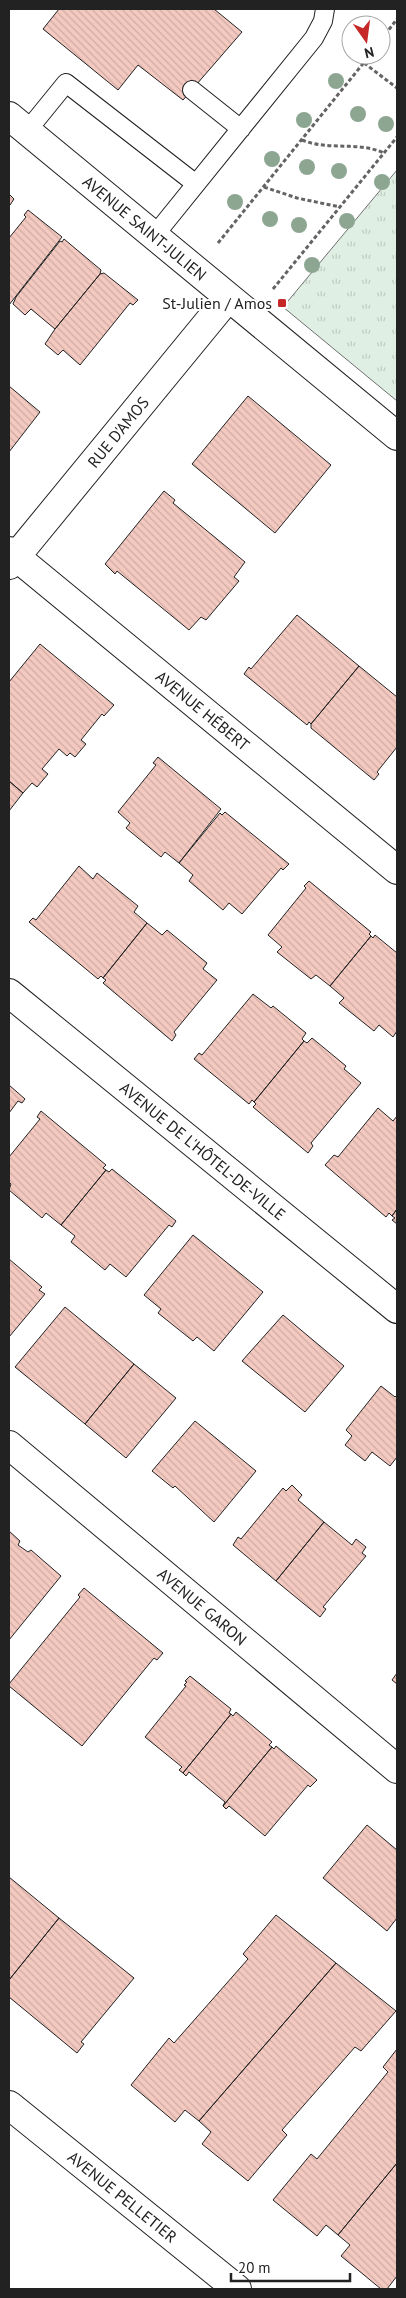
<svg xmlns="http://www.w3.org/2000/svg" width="406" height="2298" font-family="'PT Sans',sans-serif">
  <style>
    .grass { fill: url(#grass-tufts); stroke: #6f6f6f }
    .building { fill: url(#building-back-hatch); stroke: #222 }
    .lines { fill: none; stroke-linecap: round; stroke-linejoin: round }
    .lane-casing { stroke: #222; stroke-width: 20 }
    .street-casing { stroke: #222; stroke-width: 30 }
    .path { stroke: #646464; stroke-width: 3; stroke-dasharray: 4 2.5; stroke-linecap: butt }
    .lane { stroke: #fff; stroke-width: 18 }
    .street { stroke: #fff; stroke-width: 28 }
    .tree { fill: #8da692 }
    .poi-dot { fill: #c62828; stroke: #fff; stroke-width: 2 }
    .labels { text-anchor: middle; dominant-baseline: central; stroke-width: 4; stroke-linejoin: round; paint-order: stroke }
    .street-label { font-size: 16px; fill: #222; stroke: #fff }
    .poi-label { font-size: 16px; fill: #222; stroke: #fff; text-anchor: end }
  </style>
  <defs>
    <pattern id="grass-tufts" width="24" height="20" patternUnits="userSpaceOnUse" patternTransform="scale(1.25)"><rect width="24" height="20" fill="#e0efe3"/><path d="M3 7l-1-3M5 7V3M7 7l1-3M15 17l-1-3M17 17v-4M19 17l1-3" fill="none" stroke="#c0cdc2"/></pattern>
    <pattern id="building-back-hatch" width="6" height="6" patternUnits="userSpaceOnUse" patternTransform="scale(1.25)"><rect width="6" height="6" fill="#f3c9c0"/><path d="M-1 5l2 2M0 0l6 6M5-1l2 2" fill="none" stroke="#d0aca5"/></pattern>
  </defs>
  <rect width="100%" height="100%" fill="#fff"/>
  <!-- grass -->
  <path class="grass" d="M397,170v231l-114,-94z"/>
  <!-- building -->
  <path class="building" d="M59,9h155l28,23 -59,68 -45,-35 -20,25 -75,-61z
    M9,194l5,5 -4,6 -1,-1z
    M28,210l34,27 -53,68v-67l17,-21 -2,-2z
    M64,239l37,31 -1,4 -45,55 -24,-20 -6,6 -12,-11 3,-7 44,-56 2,1z
    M104,273l34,27 -5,5 -3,-2 -50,62 -17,-15 -5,5 -13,-11 10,-15 45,-55z
    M9,386l31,26 -31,40z
    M248,396l83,69 -56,68 -83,-69z
    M164,491l11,9 -2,3 72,59 -11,15 5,4 -33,39 -5,-3 -12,13 -72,-59 -2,3 -10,-10z
    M297,615l62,51 -48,58 -2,-2 -2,3 -63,-51 5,-7 2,2z
    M40,644l74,61 -10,11 -2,-2 -21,26 5,4 -11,13 -5,-4 -3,3 -8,-7 -17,20 6,5 -11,13 -5,-4 -9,10 -14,-12v-99z
    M359,666l38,31v50l-20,25 2,2 -5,6 -63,-52v-4z
    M158,757l63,52 -42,54 -14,-11 -4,5 -35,-29 4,-5 -12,-11 38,-47 -3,-2z
    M9,781l14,12 -14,18z
    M225,812l64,52 -6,6 -2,-2 -39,46 -13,-11 -6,7 -34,-29 4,-6 -14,-12 41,-50 2,2z
    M79,866l14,13 4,-6 41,33 -4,6 13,11 -44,55 -2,-2 -3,3 -69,-57 4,-4 3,2z
    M309,881l62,51 -2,2 2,2 -41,50 -14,-11 -5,4 -34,-27 5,-5 -14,-12 38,-47 -2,-2z
    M147,923l15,12 5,-5 40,33 -4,6 14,11 -43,52 2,3 -4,6 -69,-58 3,-3 -3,-2z
    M375,935l22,18v78l-4,6 -14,-12 -5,6 -35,-28 5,-5 -14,-12 41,-50 2,2z
    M253,994l18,14 2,-2 33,27 -4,6 2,2 -50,61 -2,-2 -3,4 -55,-45 5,-6 3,2z
    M312,1038l34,28 -2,3 17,14 -50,60 2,3 -5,7 -55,-46 3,-3 -2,-2 50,-61 3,2z
    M9,1085l16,14 -3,4 -4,-2 -9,12z
    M378,1108l15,13 4,-5v93l-5,7 -3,-3 -3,4 -61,-52 9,-10 4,2z
    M41,1111l65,54 -3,3 3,2 -45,55 -15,-12 -4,5 -33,-28 2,-6 -2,-2v-25l31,-38 -3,-2z
    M112,1169l64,52 -4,6 -3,-2 -43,52 -16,-13 -5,6 -34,-28 4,-6 -14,-11 45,-55 3,2z
    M397,1209v15l-5,-4 3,-2 -3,-2z
    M193,1235l70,57 -49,59 -17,-14 -4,4 -35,-28 3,-4 -17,-14z
    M9,1259l33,28 -3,3 6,4 -36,43z
    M65,1307l69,57 -49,60 -70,-57z
    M283,1315l61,51 -39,46 -63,-51z
    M134,1364l42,34 -50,60 -41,-34z
    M381,1386l14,11 2,-2v62l-7,9 -18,-14 -7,9 -20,-16 7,-9 -6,-6z
    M195,1421l61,50 -42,51 -39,-36 -2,2 -21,-17z
    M292,1485l10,10 -4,5 26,22 -48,59 -43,-36 5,-8 3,2 42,-51 3,3z
    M324,1522l28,23 4,-6 10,8 -4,6 4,3 -43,51 3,2 -6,8 -44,-36z
    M9,1531l11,10 -2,4 10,7 3,-2 30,26 -52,64z
    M84,1588l79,65 -6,7 -3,-2 -72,88 -73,-60v-2l71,-87 -2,-2z
    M397,1673v11l-5,-4z
    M190,1676l41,33 -2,4 2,1 -48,59 -4,-3 3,-3 -37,-30 41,-51 -2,-1 3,-3 -2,-1z
    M236,1712l36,30 -3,3 3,2 -49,59 2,-4 -36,-30 -3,4 -3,-3 48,-59 2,2z
    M276,1746l41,34 -7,7 -2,-2 -43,51 -36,-30 -3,3 -3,-3 49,-59 2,2z
    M367,1825l30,25v68l-10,13 -64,-53z
    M9,1877l50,41 -50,62z
    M276,1915l60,48 -137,158 -14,-11 -10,12 -44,-37 38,-47 5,5 74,-84 -5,-5z
    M59,1918l75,60 -53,64 3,2 -7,9 -68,-56v-17z
    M336,1963l60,48 -35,40 -6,-4 -73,83 5,5 -39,46 -46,-37 9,-12 -12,-11z
    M397,2049v114l-59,72 -12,-10 -9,11 -44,-36 38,-46 6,5 71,-87 -5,-5z
    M397,2163v113l-10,13h-6l-40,-33 9,-11 -12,-10z"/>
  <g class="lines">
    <!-- lane casing -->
    <g class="lane-casing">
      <path id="lane" d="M192,90l49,39
        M27,131l39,-48 130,101
        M154,236l160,-198 9,-17 2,-12"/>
    </g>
    <!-- street casing -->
    <g class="street-casing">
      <g id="street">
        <path id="s1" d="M9,116l388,320"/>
        <path id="s2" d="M9,551l388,319"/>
        <path id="s3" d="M9,565l219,-267"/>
        <path id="s4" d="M9,993l388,316"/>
        <path id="s5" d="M9,1445l388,324"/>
        <path id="s6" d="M9,2105l228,184"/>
      </g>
    </g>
    <!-- path -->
    <path class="path" d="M381,40l16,-21
      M364,63l33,25
      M302,140c27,11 55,1 82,13
      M264,187l33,11 43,9
      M218,243l152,-188
      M273,289l124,-152"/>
    <!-- lane -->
    <use href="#lane" class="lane"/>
    <!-- street -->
    <use href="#street" class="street"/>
  </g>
  <!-- trees -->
  <g class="tree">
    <circle cx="336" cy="81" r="8"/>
    <circle cx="358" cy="114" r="8"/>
    <circle cx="304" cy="120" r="8"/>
    <circle cx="386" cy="124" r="8"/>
    <circle cx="272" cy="159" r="8"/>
    <circle cx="307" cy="167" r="8"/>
    <circle cx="339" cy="171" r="8"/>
    <circle cx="382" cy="182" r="8"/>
    <circle cx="235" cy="202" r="8"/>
    <circle cx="270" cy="219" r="8"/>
    <circle cx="347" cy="221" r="8"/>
    <circle cx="299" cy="225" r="8"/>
    <circle cx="312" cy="265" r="8"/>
  </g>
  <!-- markers -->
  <rect class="poi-dot" x="277" y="298" width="10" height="10" rx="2.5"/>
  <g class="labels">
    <!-- street labels -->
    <g class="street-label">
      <text stroke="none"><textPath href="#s1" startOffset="176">AVENUE SAINT-JULIEN</textPath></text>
      <text stroke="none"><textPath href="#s3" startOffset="172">RUE D'AMOS</textPath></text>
      <text stroke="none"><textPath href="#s2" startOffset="251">AVENUE HÉBERT</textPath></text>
      <text stroke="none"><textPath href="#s4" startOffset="250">AVENUE DE L'HÔTEL-DE-VILLE</textPath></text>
      <text stroke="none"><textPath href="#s5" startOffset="252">AVENUE GARON</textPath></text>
      <text stroke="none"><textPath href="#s6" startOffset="146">AVENUE PELLETIER</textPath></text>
    </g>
    <!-- poi labels -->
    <g class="poi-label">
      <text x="272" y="303">St-Julien / Amos</text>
    </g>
  </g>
  <!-- border -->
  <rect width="406" height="2298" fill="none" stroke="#222222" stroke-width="20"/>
  <!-- north arrow -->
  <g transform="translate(366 40) rotate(166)"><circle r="24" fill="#ffffff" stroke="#a7a7a7"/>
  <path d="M0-4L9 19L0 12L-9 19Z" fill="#c62828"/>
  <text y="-8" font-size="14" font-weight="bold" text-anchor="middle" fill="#222222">N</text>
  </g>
  <!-- scale -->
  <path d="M231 2273v8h119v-8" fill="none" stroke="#222222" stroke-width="2.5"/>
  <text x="238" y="2273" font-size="15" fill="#222222" stroke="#ffffff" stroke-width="4" paint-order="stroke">20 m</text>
</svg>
